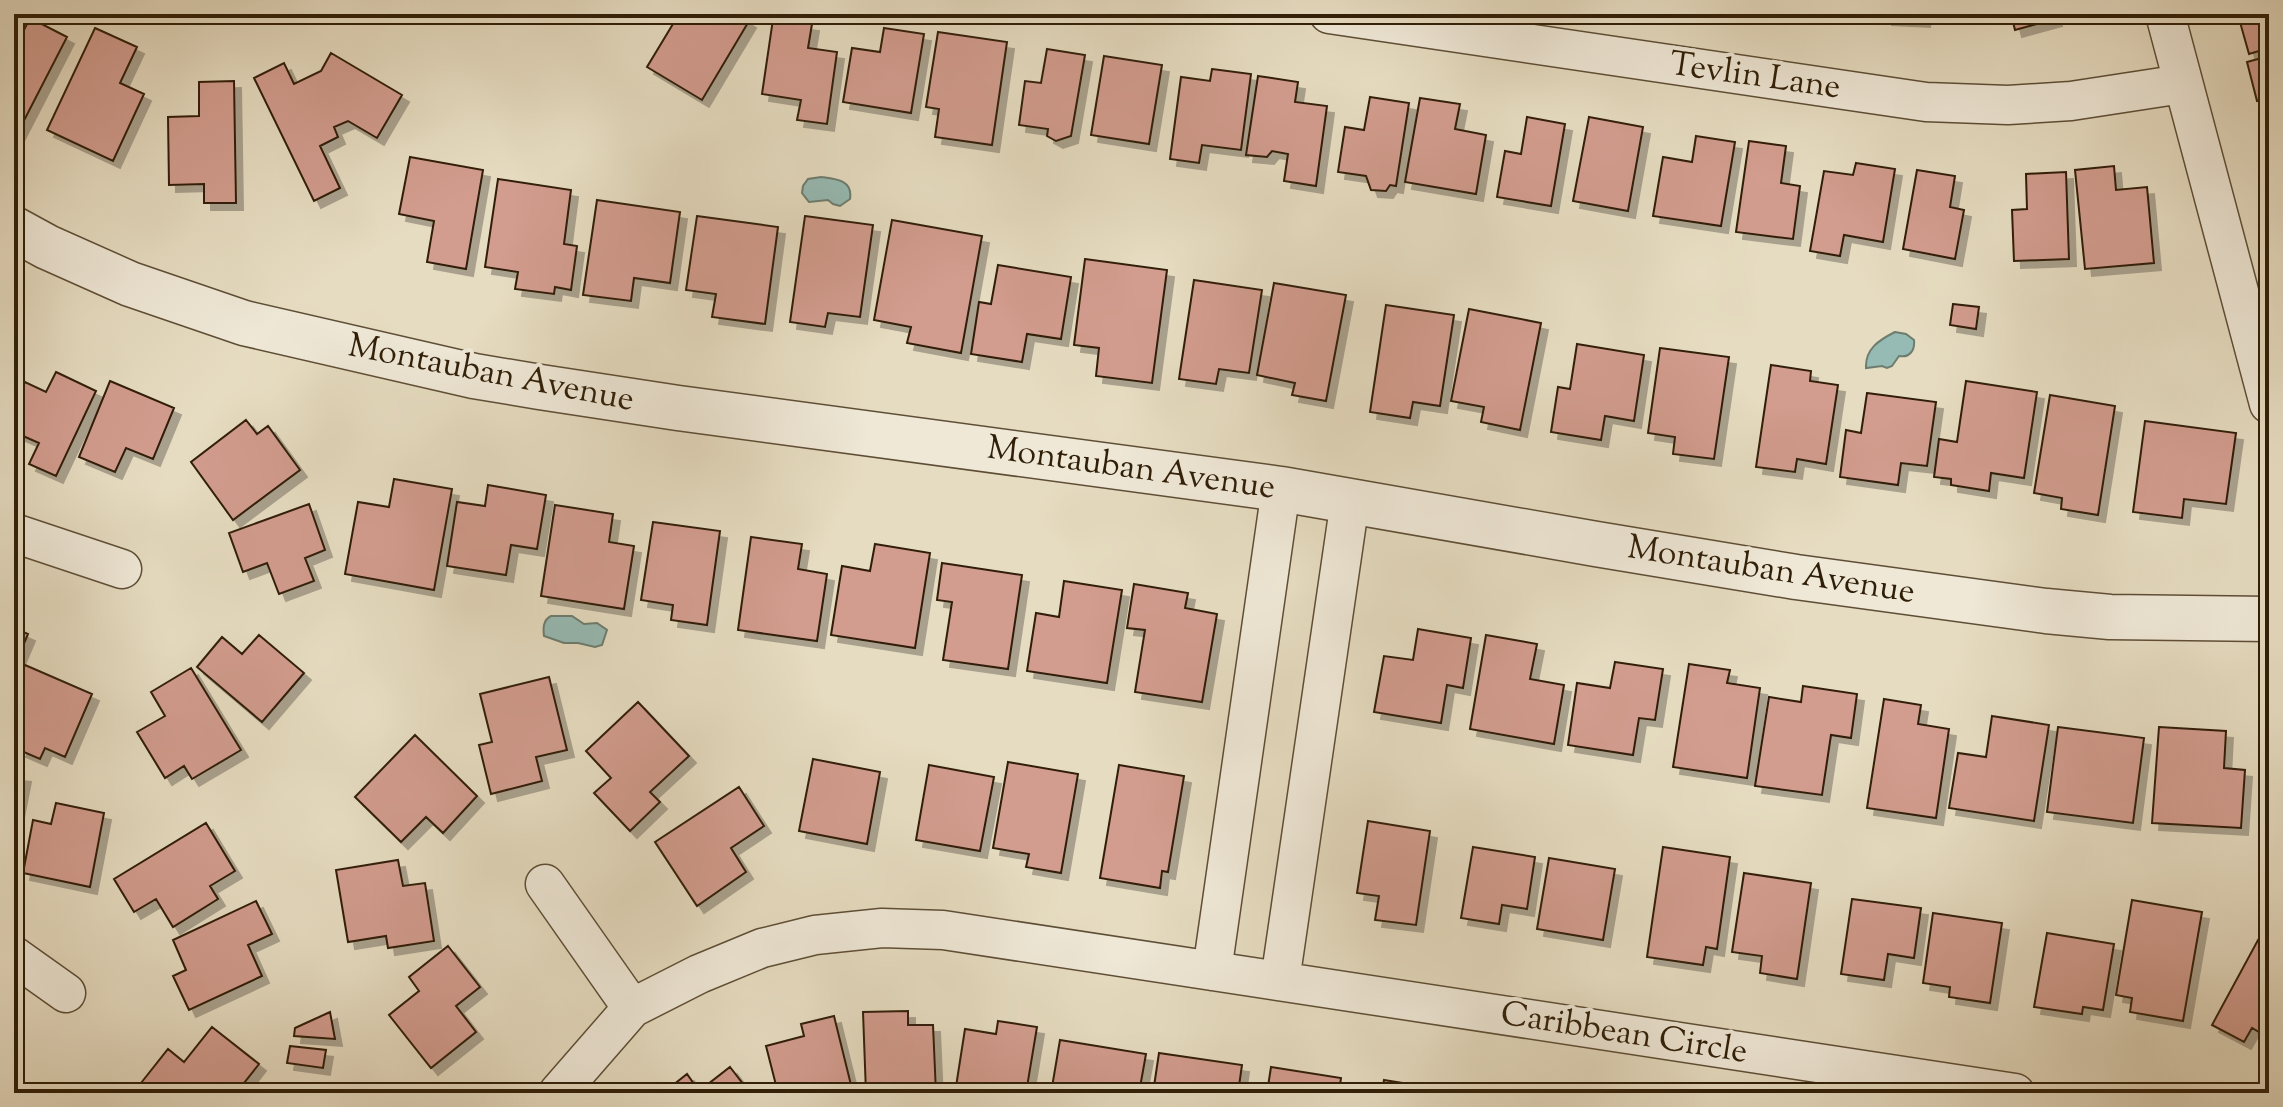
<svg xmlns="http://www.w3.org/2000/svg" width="2283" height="1107" font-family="'Sorts Mill Goudy',serif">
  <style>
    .water { fill: #96bbb4; stroke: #6d7d6f; stroke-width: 2 }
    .building { fill: #d29c8e; stroke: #301f08; stroke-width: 2; filter: url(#shadow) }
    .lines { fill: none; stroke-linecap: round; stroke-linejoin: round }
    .minor-casing { stroke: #5e4e36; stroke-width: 41 }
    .tertiary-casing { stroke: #5e4e36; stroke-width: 47 }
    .minor { stroke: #efe8d7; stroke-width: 38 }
    .tertiary { stroke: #efe8d7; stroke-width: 44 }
    .labels { text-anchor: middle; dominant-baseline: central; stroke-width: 8; stroke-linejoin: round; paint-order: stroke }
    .street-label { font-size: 34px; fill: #301f08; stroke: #efe8d7 }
  </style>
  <defs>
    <filter id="shadow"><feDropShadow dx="7" dy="7" stdDeviation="0" flood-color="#0004"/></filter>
  </defs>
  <rect width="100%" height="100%" fill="#e6dcc1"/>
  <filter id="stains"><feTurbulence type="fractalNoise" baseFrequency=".0025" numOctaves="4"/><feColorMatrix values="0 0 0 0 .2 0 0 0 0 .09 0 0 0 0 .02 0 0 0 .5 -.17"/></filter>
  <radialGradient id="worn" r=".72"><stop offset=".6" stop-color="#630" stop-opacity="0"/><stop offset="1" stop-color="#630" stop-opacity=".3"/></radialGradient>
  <!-- water -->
  <path class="water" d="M821,177c15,2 32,3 29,22l-10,7 -7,-2 -5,-4 -19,2 -7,-9 1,-7 5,-7z
    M1895,332l11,2 8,6c1,10 -4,18 -15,16l-7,10 -5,2 -5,-2 -16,2c-1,-19 13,-28 29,-36z
    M551,616h21l12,8 13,-1 10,7 -5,15 -7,2 -17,-4h-14l-20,-7c-1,-8 -1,-16 7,-20z"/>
  <!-- building -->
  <path class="building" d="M679,14l30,2 29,-2 11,7 -47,79 -55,-33z
    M1885,14h39l-1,6 -38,-2z
    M2011,14h42l2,5 -40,11z
    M2241,14h28v34l-20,6 -11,-39z
    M30,18l37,19 -51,99 -2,-96 4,2z
    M773,19l39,5 -4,24 29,4 -10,72 -30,-4 4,-20 -39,-6z
    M95,28l42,19 -17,36 24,11 -31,67 -66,-31z
    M884,28l40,6 -13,79 -68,-11 9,-54 28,4z
    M938,32l69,10 -15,103 -57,-8 4,-28 -13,-2z
    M1047,49l38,6 -14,81 -15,5 -9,-5 1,-7 -29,-4 6,-44 16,2z
    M331,53l71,42 -25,43 -29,-17 -14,6 4,10 -18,9 20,42 -26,13 -60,-123 30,-15 10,21 27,-13z
    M1104,56l58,9 -13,79 -58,-9z
    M2269,56v42l-12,3 -10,-39z
    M1212,69l39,5 -10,76 -39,-5 -3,18 -29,-4 11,-82 29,4z
    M1258,76l40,6 -3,20 32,4 -11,80 -32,-5 4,-27 -16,-3 -5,6 -21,-2z
    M234,81l2,122h-32v-19l-35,1 -1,-68 31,-1v-34z
    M1370,97l39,6 -13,83 -6,-1 -4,6 -15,-1 -5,-14 -28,-4 7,-45 19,3z
    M1420,98l40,6 -5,25 31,6 -10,59 -71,-12z
    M1527,117l38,7 -14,82 -54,-9 8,-46 16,3z
    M1589,117l54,10 -15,84 -55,-10z
    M1696,136l39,6 -14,84 -68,-10 10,-59 29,5z
    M1749,141l37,5 -5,37 19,3 -7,53 -57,-7z
    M410,157l73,13 -17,99 -39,-7 7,-41 -35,-7z
    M1856,163l39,6 -12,73 -39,-7 -4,21 -30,-5 14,-80 29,4z
    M2114,166l2,24 31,-3 7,76 -69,6 -10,-99z
    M1917,170l38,6 -5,31 14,3 -9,49 -52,-10z
    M2066,172l3,87 -55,2 -2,-51 15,-1 -1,-35z
    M498,179l73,11 -7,54 13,2 -6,44 -16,-3 -1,7 -39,-5 3,-17 -33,-5z
    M597,200l83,12 -10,71 -36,-5 -3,23 -48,-6z
    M697,216l81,11 -13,97 -53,-7 4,-23 -30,-4z
    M805,216l68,9 -13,92 -32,-4 -3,14 -35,-5z
    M892,220l90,16 -21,117 -54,-10 4,-16 -37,-7z
    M1085,259l82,11 -15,113 -56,-7 3,-28 -25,-3z
    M998,265l73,12 -10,62 -34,-5 -5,28 -51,-8 8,-52 12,2z
    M1194,280l68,10 -13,83 -30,-4 -3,15 -37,-5z
    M1274,283l72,12 -20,106 -34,-6 3,-12 -38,-8z
    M1953,304l26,3 -3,22 -26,-4z
    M1386,305l68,10 -14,91 -27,-4 -3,16 -40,-6z
    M1469,309l72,14 -21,107 -39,-8 3,-15 -33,-6z
    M1577,344l67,11 -10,66 -29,-5 -4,24 -50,-8 7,-45 12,2z
    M1660,348l69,9 -15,102 -41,-5 2,-17 -27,-4z
    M1771,365l40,6 -1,10 28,4 -12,79 -29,-5 -2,13 -39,-5z
    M56,372l40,19 -40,85 -27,-12 10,-21 -25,-11v-26l11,-24 21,10z
    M110,381l64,27 -21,51 -27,-11 -11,24 -36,-15z
    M1966,381l71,11 -13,86 -33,-5 -2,18 -38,-6v-6l-17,-2 5,-38 18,3z
    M1867,393l69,9 -9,64 -26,-3 -3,22 -58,-8 6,-47 15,3z
    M2050,395l65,11 -17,109 -37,-6 1,-11 -28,-5z
    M246,420l11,14 11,-8 32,44 -67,50 -42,-58z
    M2145,421l91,12 -10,71 -42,-5 -2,19 -49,-6z
    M394,479l58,10 -18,101 -89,-16 13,-72 31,5z
    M488,485l58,10 -9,54 -26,-4 -5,30 -59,-9 10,-64 28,4z
    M309,504l16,46 -20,8 9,23 -35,13 -12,-31 -24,9 -14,-39z
    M555,505l58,9 -4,28 25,4 -10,63 -83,-13z
    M653,522l67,9 -13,94 -36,-5 2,-15 -32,-5z
    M751,537l51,7 -4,25 29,5 -10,67 -79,-11z
    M875,544l55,9 -15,95 -84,-13 11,-69 28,5z
    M942,563l80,12 -14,94 -65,-9 9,-58 -15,-2z
    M1064,581l58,9 -15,93 -80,-12 9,-58 23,4z
    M1134,584l54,9 -3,15 32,6 -15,88 -67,-10 10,-62 -18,-2z
    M14,628l14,6 -14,33z
    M1418,629l53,9 -8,50 -16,-3 -6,38 -67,-11 10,-56 29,4z
    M259,635l45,38 -42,49 -65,-55 25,-30 20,17z
    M1486,635l51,9 -7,35 34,6 -10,59 -84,-15z
    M1615,662l48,7 -8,51 -16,-2 -6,37 -65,-10 9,-62 33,5z
    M1689,664l41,6 -3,13 33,5 -13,90 -74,-11z
    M25,665l67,29 -27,63 -20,-9 -5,11 -21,-9 3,-7 -8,-3v-50z
    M191,668l50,82 -49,29 -8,-13 -19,12 -28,-46 28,-16 -14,-24z
    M549,677l18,73 -31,7 6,24 -51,13 -12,-49 13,-3 -12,-48z
    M1803,686l54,8 -6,44 -20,-3 -9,60 -67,-9 14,-89 32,5z
    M1884,699l37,6 -3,19 31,5 -13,89 -69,-10z
    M638,702l51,54 -39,36 10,10 -30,29 -36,-38 17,-15 -25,-27z
    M1992,716l57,9 -15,96 -85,-13 9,-55 28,4z
    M2058,727l86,11 -11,85 -86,-11z
    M2159,727l67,4 -2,37 21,2 -4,58 -89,-5z
    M415,735l62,61 -34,37 -17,-16 -25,25 -46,-45z
    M813,759l67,13 -13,72 -68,-13z
    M1008,762l70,12 -17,99 -35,-6 3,-13 -36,-6z
    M929,765l65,12 -14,74 -64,-11z
    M1119,765l65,11 -16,96 -6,-1 -2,17 -60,-10z
    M14,774l10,1 -10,51z
    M739,787l25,39 -33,22 15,24 -49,34 -42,-64z
    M56,803l48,10 -14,74 -67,-14 10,-53 18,4z
    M1368,821l62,10 -14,94 -41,-5 4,-24 -22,-3z
    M206,823l29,48 -25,15 8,13 -45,28 -17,-28 -22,13 -20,-33z
    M1473,847l62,10 -8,52 -25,-4 -3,19 -38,-6z
    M1663,847l67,10 -13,92 -11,-2 -3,18 -56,-8z
    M1549,858l66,11 -12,71 -66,-11z
    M398,860l5,26 22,-3 9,58 -46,7 -2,-12 -38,6 -12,-72z
    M1744,873l67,10 -14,96 -37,-6 2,-17 -30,-4z
    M1852,899l69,9 -7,50 -26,-4 -4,26 -43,-6z
    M2132,900l70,12 -19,109 -53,-9 2,-14 -16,-3z
    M256,901l16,33 -24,11 14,31 -73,34 -16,-34 13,-6 -13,-30z
    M1933,913l69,10 -12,80 -41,-6 1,-10 -27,-4z
    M2047,933l67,11 -11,66 -20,-3 -1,7 -48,-7z
    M2258,940l11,6v92l-17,-10 -8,14 -32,-17z
    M448,946l32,41 -24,19 20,26 -45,36 -42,-53 30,-24 -10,-14z
    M908,1011v14h25l3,68h-70l-3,-81z
    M330,1012l5,27 -41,-3 1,-8z
    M834,1016l19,77h-75l-12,-47 38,-10 -3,-12z
    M998,1021l39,6 -11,66h-71l10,-64 31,5z
    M212,1027l47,37 -22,28 2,1h-86l-12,-10 27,-34 16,13z
    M1060,1040l86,14 -7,39h-88z
    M290,1046l36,4 -3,18 -36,-5z
    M1159,1053l83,12 -4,28h-85z
    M730,1067l20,26h-87l24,-19 12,17z
    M1271,1067l70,11 -2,15h-72z
    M1384,1080l38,6 -1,7h-39z"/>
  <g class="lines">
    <!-- minor casing -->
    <g class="minor-casing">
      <path id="minor" d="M1329,14l597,88 82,3 63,-4 111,-17
        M2165,14l104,390
        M14,533l108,36
        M545,884l87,124
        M14,956l52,37
        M1212,971l69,-482
        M1280,981l70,-480
        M558,1093l74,-85 67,-34 63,-26 53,-13 67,-7 61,2 1072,163"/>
    </g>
    <!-- tertiary casing -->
    <g class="tertiary-casing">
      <path id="tertiary" d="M14,229l33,18 83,37 114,39 230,53 66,11 138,21 603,81 315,55 200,33 250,34 64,6 159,2"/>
    </g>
    <!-- minor -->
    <use href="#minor" class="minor"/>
    <!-- tertiary -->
    <use href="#tertiary" class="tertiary"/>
  </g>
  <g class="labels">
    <!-- street labels -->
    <g class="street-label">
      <text transform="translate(1755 77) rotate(8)">Tevlin Lane</text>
      <text transform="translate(491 374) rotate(11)">Montauban Avenue</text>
      <text transform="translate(1131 469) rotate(8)">Montauban Avenue</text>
      <text transform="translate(1771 571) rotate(9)">Montauban Avenue</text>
      <text transform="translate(1624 1034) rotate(9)">Caribbean Circle</text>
    </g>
  </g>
  <!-- margin -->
  <rect width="2283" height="1107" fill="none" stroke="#e6dcc1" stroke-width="48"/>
  <rect x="16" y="16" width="2251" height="1075" fill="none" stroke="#301f08" stroke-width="4"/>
  <rect x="24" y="24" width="2235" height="1059" fill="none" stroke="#301f08" stroke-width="2"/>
  <rect width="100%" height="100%" filter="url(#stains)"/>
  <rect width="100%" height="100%" fill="url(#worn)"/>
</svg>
